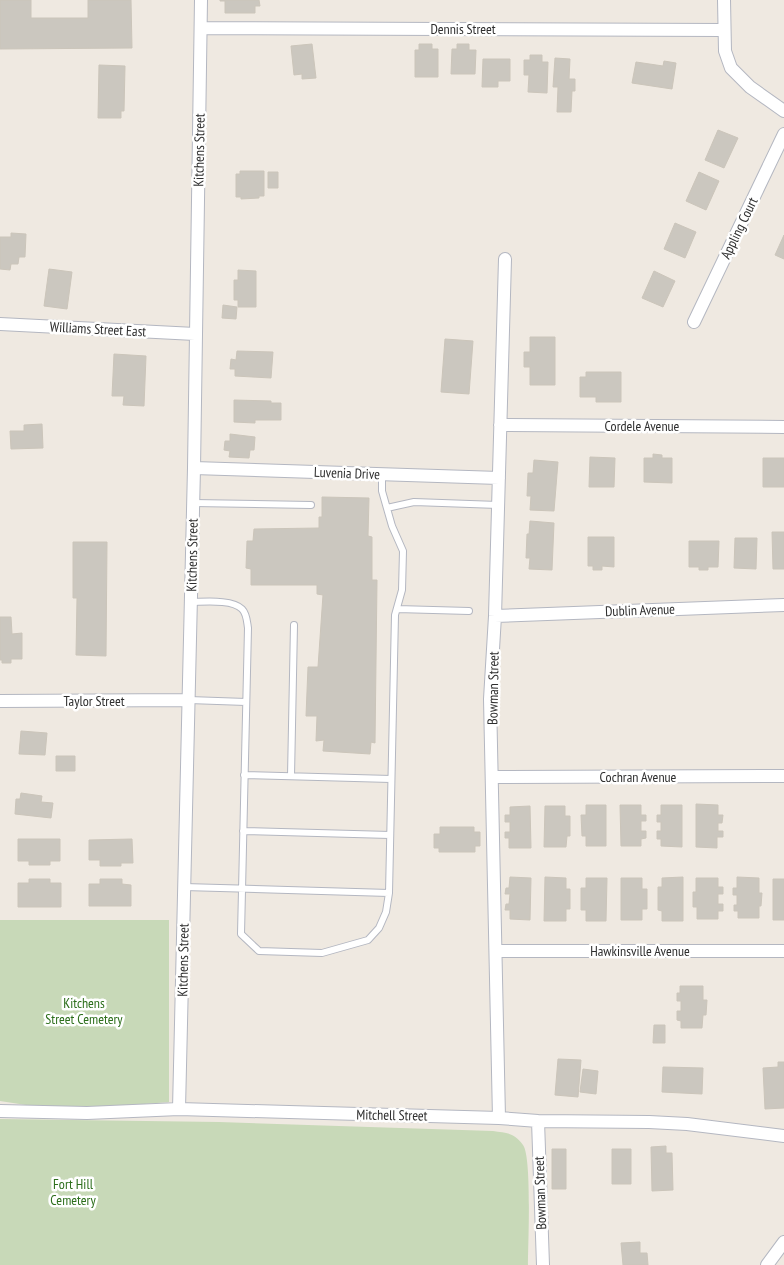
<svg xmlns="http://www.w3.org/2000/svg" width="784" height="1265" font-family="'PT Sans Narrow',sans-serif">
  <style>
    .cemetery { fill: #c8d9b8 }
    .building { fill: #cbc7bf; stroke: #cbc5ba }
    .lines { fill: none; stroke-linecap: round; stroke-linejoin: round }
    .service-casing { stroke: #b4b7c1; stroke-width: 8 }
    .minor-casing { stroke: #b4b7c1; stroke-width: 14 }
    .service { stroke: #fff; stroke-width: 6 }
    .minor { stroke: #fff; stroke-width: 12 }
    .labels { text-anchor: middle; dominant-baseline: central; stroke-width: 5; stroke-linejoin: round; paint-order: stroke }
    .street-label { font-size: 14px; fill: #2e2e2e; stroke: #fff }
    .park-label { font-size: 14px; fill: #2c6e1b; stroke: #fff }
  </style>
  <rect width="100%" height="100%" fill="#efe9e1"/>
  <!-- cemetery -->
  <path class="cemetery" d="M0,920h169v182l-48,4 -82,1 -39,-6z
    M0,1119l219,3 274,9c13,2 21,1 30,14 9,12 5,99 5,120h-528z"/>
  <!-- building -->
  <path class="building" d="M0,0h31v18h57v-18h43l1,48 -132,1z
    M220,0h39l1,6h-5v7h-30v-12h-5z
    M312,44l4,34 -14,1v-5l-8,1 -3,-29z
    M419,44h13v5h6v28h-23v-27h4z
    M457,44h12v6h7l-1,24h-24l1,-25h5z
    M530,55h12v7h6l-1,31 -19,-1 1,-17h-5v-15h6z
    M555,58l15,1 -1,20h6v12h-3l-1,21h-14l1,-25h-5z
    M483,59h27v22h-12v6h-16z
    M664,61l12,2 -4,26 -40,-6 4,-21 27,4z
    M99,65l26,1 -1,45h-3v7h-23z
    M718,130l20,8 -14,30 -19,-8z
    M240,171h24v25h-5v2l-18,1v-2h-5v-23h4z
    M268,172h10v16h-10z
    M699,172l20,9 -13,29 -20,-9z
    M675,223l21,9 -11,26 -21,-9z
    M11,233l15,1 -1,23h-6l-1,7h-7l-1,6 -10,-1v-32h11z
    M784,235v24l-9,-4z
    M49,269l23,3 -5,37 -23,-3z
    M238,270l18,1v36h-18v-7h-4v-20h4z
    M654,271l21,10 -12,26 -21,-9z
    M223,305l14,2 -1,12 -14,-1z
    M530,337h25v48h-25v-18h-6v-15h6z
    M445,339l28,2 -4,53 -28,-2z
    M237,351l36,1 -2,26 -36,-2v-7h-5l1,-10 5,1z
    M114,354l32,2 -2,50 -21,-1 1,-9h-12z
    M586,372h35v30h-25v-5h-16v-20h6z
    M234,400l37,1v2h10v17h-26v3l-21,-1z
    M42,424l1,24 -32,1 -1,-18h14v-6z
    M230,434l25,3 -1,13h-4l-1,8 -20,-1 1,-6 -6,-1 1,-9h5z
    M653,454l9,1v3h10v25l-28,-1v-24h9z
    M590,457l25,1 -1,29h-25z
    M763,458h21v29h-21z
    M534,460l24,2 -4,49 -24,-1 1,-14h-4l1,-23h5z
    M322,497l47,1 -1,38 4,1v43h5l-2,163 -4,-1 -1,12 -47,-3 1,-11 -8,1 1,-25h-11l2,-49h10l5,-72 -6,-1v-9h-66v-16l-5,-1 1,-27h6l1,-12 65,-1v-11h3z
    M530,521l24,2 -2,47 -23,-1 1,-11h-4l1,-24h2z
    M772,532h12v37h-11z
    M588,537h26v30l-12,-1v4h-9v-4h-5z
    M735,538h22l-1,31 -22,-1z
    M689,541h30l-1,26h-10v3h-9v-3h-10z
    M73,542h34l-1,114 -30,-1 1,-57h-4z
    M0,617h11l1,17 10,-1v26h-11v4h-9v-3h-2z
    M21,731l26,2 -2,22 -26,-1z
    M56,756h19v15h-19z
    M21,793l21,3 -1,6 12,1 -2,15 -36,-4 1,-15h4z
    M696,804l22,1v10h5l-1,8h-4v8h5v6h-6v11l-21,-1z
    M586,805h20v41h-20v-10h-4l-1,-21h5z
    M620,805h21v10h5v6h-5v10h5v7l-5,1v7h-20z
    M661,805h21v42l-21,-1v-7h-4v-8h4v-9h-4v-7h4z
    M530,806l1,42h-22v-10h-4v-6h5v-10h-5v-7h5v-8z
    M545,806h20v10h5v20h-3l-1,11h-22z
    M440,827h34v5h6v14h-5v6h-36v-4h-5v-14h6z
    M18,839h42v22h-10v4h-21v-4h-11z
    M132,839l1,24h-12v3h-21v-6h-11v-20z
    M510,877l21,1 -1,42 -20,-1v-9h-5l1,-6h3l1,-10h-5l1,-6h3z
    M545,877l21,1v11h4v20h-4v12h-22z
    M683,877v44h-21v-10l-4,-1v-23h4v-9z
    M737,877l22,1v15h3l-1,13h-2v12h-21v-7h-4v-6h3v-10h-4v-7h4z
    M586,878h21l-1,43h-20v-11h-5v-22h5z
    M621,878h21v11h5v20h-5v11h-21z
    M696,878h22v9h5v7h-5v10h5v7h-5v8h-21v-12h-4v-15h3z
    M29,879h21v4h11v24h-43v-24h11z
    M100,879h22v5l9,1v21h-42v-22h11z
    M773,879h11v41h-11z
    M680,986h23v14h4l-1,15h-3l-1,13h-21v-7l-4,-1v-9h4v-10h-4v-8h3z
    M654,1025h11v18h-12z
    M558,1059l23,1 -3,37 -23,-2z
    M778,1062h6v46l-19,1 -2,-41 15,-1z
    M663,1067l40,1 -1,26 -40,-2z
    M583,1069l15,2 -2,23 -16,-2z
    M666,1146v7h6l1,37 -21,1 -1,-44z
    M552,1149h14v40h-14z
    M612,1149h19v35h-19z
    M640,1242v11h7l1,12h-25l-2,-22z"/>
  <g class="lines">
    <!-- service casing -->
    <g class="service-casing">
      <path id="service" d="M193,503l118,2
        M387,508l27,-6 84,3
        M191,602c13,0 41,-3 51,7 5,5 5,13 6,19l-7,306 18,17 63,2 46,-13 11,-12 7,-16 3,-19
        M397,609l72,2
        M189,700l57,2
        M244,775l147,4
        M291,776l3,-151
        M243,831l147,4
        M184,887l205,6 6,-278 7,-25 1,-39 -11,-25 -10,-35v-17"/>
    </g>
    <!-- minor casing -->
    <g class="minor-casing">
      <path id="minor" d="M724,0l1,51 6,17 19,19 34,24
        M201,28l523,2
        M694,322l90,-188
        M0,324l195,10
        M500,425l284,2
        M194,468l305,10
        M495,616l289,-11
        M0,701l189,-1
        M493,777l291,-1
        M496,951h288
        M179,1109l15,-641 7,-468
        M0,1111l87,2 92,-4 320,9 39,3 111,1 38,2 97,12
        M499,1118l-9,-419 5,-83 10,-357
        M538,1121l5,144
        M767,1265l17,-23"/>
    </g>
    <!-- service -->
    <use href="#service" class="service"/>
    <!-- minor -->
    <use href="#minor" class="minor"/>
  </g>
  <g class="labels">
    <!-- street labels -->
    <g class="street-label">
      <text x="463" y="29">Dennis Street</text>
      <text transform="translate(199 150) rotate(-89)">Kitchens Street</text>
      <text transform="translate(739 228) rotate(-64)">Appling Court</text>
      <text transform="translate(98 329) rotate(3)">Williams Street East</text>
      <text x="642" y="426">Cordele Avenue</text>
      <text transform="translate(347 473) rotate(2)">Luvenia Drive</text>
      <text transform="translate(192 555) rotate(-89)">Kitchens Street</text>
      <text transform="translate(640 610) rotate(-2)">Dublin Avenue</text>
      <text transform="translate(493 688) rotate(-89)">Bowman Street</text>
      <text x="94" y="701">Taylor Street</text>
      <text x="638" y="777">Cochran Avenue</text>
      <text x="640" y="951">Hawkinsville Avenue</text>
      <text transform="translate(183 960) rotate(-89)">Kitchens Street</text>
      <text transform="translate(392 1115) rotate(1)">Mitchell Street</text>
      <text transform="translate(540 1193) rotate(-92)">Bowman Street</text>
    </g>
    <!-- park labels -->
    <g class="park-label">
      <text x="84" y="1003">Kitchens<tspan x="84" dy="16">Street Cemetery</tspan></text>
      <text x="73" y="1184">Fort Hill<tspan x="73" dy="16">Cemetery</tspan></text>
    </g>
  </g>
</svg>
